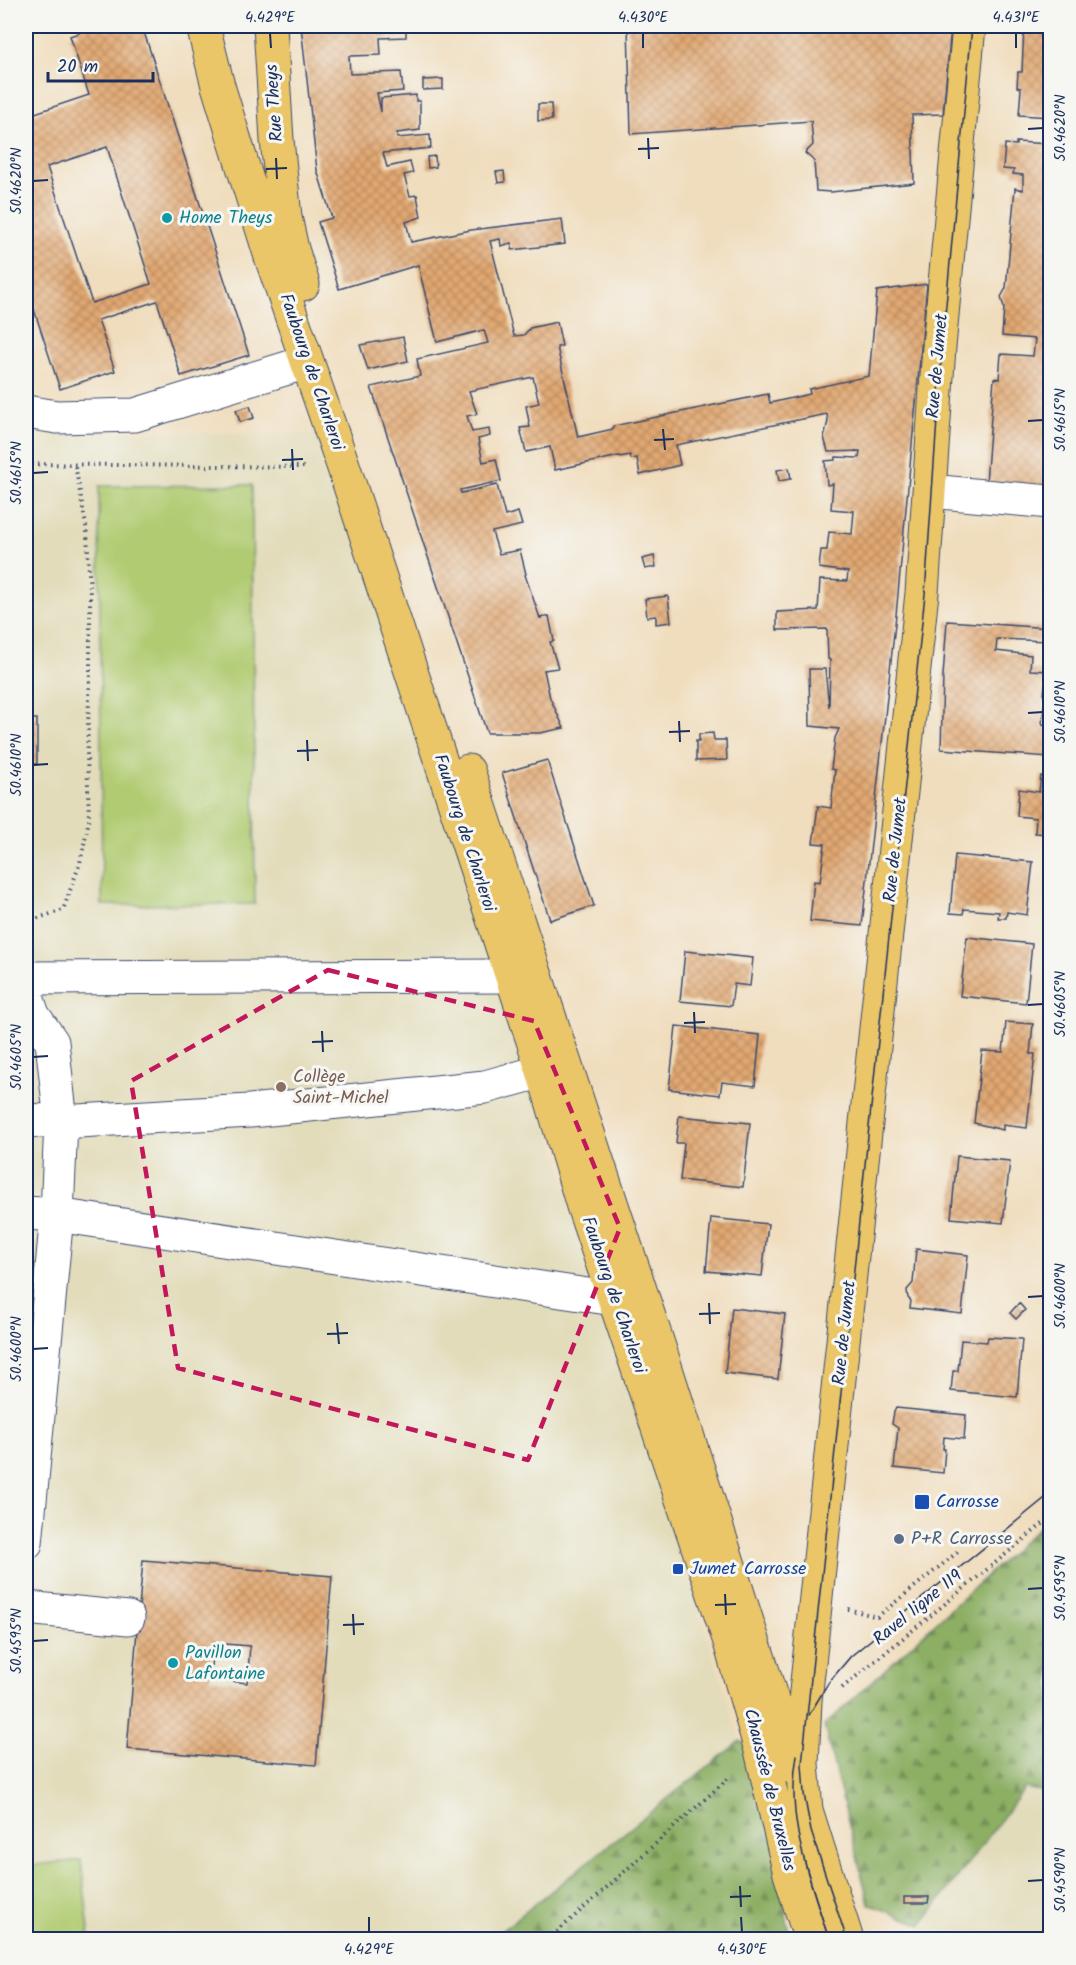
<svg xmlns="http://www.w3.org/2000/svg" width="1076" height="1965" font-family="Kalam,sans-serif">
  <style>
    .built { fill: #e2dcba }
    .forest { fill: url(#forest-firs); stroke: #546f60; stroke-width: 1.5 }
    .garden { fill: #b0cb71; stroke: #667d68; stroke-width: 1.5 }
    .building { fill: url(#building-cross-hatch); fill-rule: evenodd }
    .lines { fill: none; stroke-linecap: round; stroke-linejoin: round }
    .minor-casing { stroke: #3b496c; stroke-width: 35 }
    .major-casing { stroke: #3b496c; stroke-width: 35 }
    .path { stroke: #3b496c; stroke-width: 4; stroke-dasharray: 1.5 4.5; stroke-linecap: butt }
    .minor { stroke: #fff; stroke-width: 33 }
    .major { stroke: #eac669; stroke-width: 33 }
    .tram { stroke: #1b2f5e; stroke-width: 1.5 }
    .marked { fill: none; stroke: #c2185b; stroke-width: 4.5; stroke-dasharray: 12 8; stroke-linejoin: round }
    .ticks { fill: none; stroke: #1b2f5e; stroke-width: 2 }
    .culture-dot { fill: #0f9aa8; stroke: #f6f6f2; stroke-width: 2 }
    .education-dot { fill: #8d6e63; stroke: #f6f6f2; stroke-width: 2 }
    .transit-dot { fill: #1a4fb4; stroke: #f6f6f2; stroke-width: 2 }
    .service-dot { fill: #5c6f8a; stroke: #f6f6f2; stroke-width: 2 }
    .labels { text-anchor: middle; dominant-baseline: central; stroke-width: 6; stroke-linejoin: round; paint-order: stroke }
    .street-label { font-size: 18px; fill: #1b2f5e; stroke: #f6f6f2 }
    .culture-label { font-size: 18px; fill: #0d838f; stroke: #f6f6f2; text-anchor: start }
    .education-label { font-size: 18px; fill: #785e54; stroke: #f6f6f2; text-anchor: start }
    .transit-label { font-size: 18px; fill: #164399; stroke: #f6f6f2; text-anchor: start }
    .service-label { font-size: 18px; fill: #4e5e75; stroke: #f6f6f2; text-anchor: start }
    .neatline { fill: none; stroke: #1b2f5e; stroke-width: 2 }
    .ticks-label { font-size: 15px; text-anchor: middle; fill: #1b2f5e }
  </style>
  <defs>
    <pattern id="forest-firs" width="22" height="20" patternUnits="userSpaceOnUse" patternTransform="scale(1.5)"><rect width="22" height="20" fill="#8caf63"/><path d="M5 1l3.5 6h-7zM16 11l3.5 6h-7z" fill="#728f55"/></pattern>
    <pattern id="building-cross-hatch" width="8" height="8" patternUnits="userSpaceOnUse" patternTransform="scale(1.5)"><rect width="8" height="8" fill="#e2a871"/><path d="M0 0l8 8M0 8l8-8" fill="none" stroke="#b68960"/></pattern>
  </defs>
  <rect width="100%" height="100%" fill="#f6f6f2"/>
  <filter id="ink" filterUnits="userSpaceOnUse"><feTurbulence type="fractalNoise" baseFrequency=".0167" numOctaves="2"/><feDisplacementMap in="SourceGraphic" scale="12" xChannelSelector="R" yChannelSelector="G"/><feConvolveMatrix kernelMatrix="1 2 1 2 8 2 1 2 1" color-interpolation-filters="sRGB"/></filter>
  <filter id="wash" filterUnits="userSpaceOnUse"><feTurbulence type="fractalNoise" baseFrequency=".008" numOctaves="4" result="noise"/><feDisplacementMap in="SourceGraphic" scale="24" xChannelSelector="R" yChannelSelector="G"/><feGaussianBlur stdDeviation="1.35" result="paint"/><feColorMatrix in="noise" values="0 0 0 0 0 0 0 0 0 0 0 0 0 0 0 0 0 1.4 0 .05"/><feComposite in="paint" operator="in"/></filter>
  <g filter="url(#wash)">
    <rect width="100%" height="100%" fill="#f0ddbd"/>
    <!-- built -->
    <path class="built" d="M26,431l306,3 408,1307 -250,198 -464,1z
      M1025,1788l25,5v146l-138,1 22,-34z"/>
    <!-- forest -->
    <path class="forest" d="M1050,1517v276l-25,-5 -104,137 -52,-21 -45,-178z
      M740,1741l21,9 29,189 -300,1z"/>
    <!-- garden -->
    <path class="garden" d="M252,485l3,419 -153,1 -3,-419z
      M81,1860l9,79h-64v-73z"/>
    <g id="blocks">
      <!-- building -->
      <path class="building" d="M77,26h65l107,329 -68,21 -24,-75 -59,19 17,51 -55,18 -34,-104v-169l63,-21 -19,-59 9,-3zM107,147l44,137 -59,19 -45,-136z
        M301,26h105v11l-26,1 1,17 -32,1 1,18 51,-2 2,19 -26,2 4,19v-14l35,-3v6h4v29l-23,3v5l33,-3 1,13 -48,5 4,14 23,-5 3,11 -9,2 6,21 7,-1 4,22 -15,5 5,20 60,-12 91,-11 3,25 -53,6 -1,-7 -10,3 -1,-7 -10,2 24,95 10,-1 6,-7 27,-6 5,24 -5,1 21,90 35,-8v-3l155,-32 2,9 40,-9 -1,-5 60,-13 8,-85 50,-7 -31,331 -34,311 -52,-5 4,-40 6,1 5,-38 -12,-1 5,-37 13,2 4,-38 -4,-1 4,-31 4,-9 -29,-3 -1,-57h16l4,38 1,-47 -2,-1 -1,-30 -50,1v-18l41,-2 2,-30 27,1 1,-9 -29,-4 2,-18h6l2,-18 23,2 2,-23 -23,-2 2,-25 -6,1 -2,-24 10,-1 1,-3 23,1 1,-7 -32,1 -4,-15 4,-16 -1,-7 -151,31 4,20 -40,10 -3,-17 -6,1 -1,-4 -11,2v-1l-64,14 -5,-23 -24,5 -6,-24 10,-1 -4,-21 13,-3 -6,-26 -64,14 8,23 -10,2 5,16 17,-3 1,7 -12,3 5,23 13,-3 5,22 -41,9 1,3 36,-8 8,31 13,-4 4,13 -30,7 7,22 21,-4 6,24 -1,1 15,43 9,-2 5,25 -4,1 8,26 -14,2 6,28 14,30 -24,5h-53l-116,-346 49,-11 -3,-17 71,-16 -4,-13 -47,12 -19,-77 -79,24 -21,-67 14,-4 -15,-48z
        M628,26h323l-8,88 -31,1 2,68 -83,9 -15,-1 -2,-30 -9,-8 8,-8 -2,-24 -180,13z
        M1024,26h26v91l-31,-2 2,-27 -4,-1 1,-15h4z
        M443,79v10l-20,1v-10z
        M538,104h13l1,16 -14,1z
        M1016,142l34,2v343l-64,-4 8,-105 5,1 2,-25 32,2 2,-17 -33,-3 2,-28 -3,-11 5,-9 9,-100 8,2v-15l-10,-1 1,-4 -11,-1 2,-25 11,1z
        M435,156l1,11 -8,1 -1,-11z
        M504,171l1,11 -7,1 -2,-11z
        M403,337l5,24 -40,9 -8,-25z
        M250,406l4,12 -14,4 -4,-12z
        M789,468l2,11 -12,2 -2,-11z
        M654,556l2,11 -11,2 -3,-10z
        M668,596l3,26 -15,2v-8l-9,1 -2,-18z
        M947,621l103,7v13l-53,-2 -1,12 35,4 -1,15 20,1v14h-5l-1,11h6v10l-6,-1 -2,19 8,1v32l-109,-8 2,-73z
        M26,719h11v45h-11z
        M713,733l1,7h12l1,20 -31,1v-20h3v-7z
        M547,760l47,146 -44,14 -48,-147z
        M1041,776l9,1v57l-15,-1 1,-15 -19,-2 2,-27 20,3z
        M955,855l78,7 -6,53 -20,-3 -1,6h-8l1,-6 -35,-3 -1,5 -13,-1z
        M967,937l65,7 -6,59 -66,-7z
        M685,951l68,7 -3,28 -16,-2 -3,22 -51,-5z
        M1006,1022l27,2 -3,30h5l-8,74 -24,-3v5l-29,-7 8,-72 21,1z
        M676,1026l84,9 -5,51 -33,-4 -2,13 -51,-6z
        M679,1116l71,7 -7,64 -63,-7 4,-37h-8z
        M957,1156l53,5 -7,62 -52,-5z
        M711,1218l57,6 -6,52 -56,-5z
        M916,1249l52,6 -6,59 -52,-6 1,-7 -3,-3 -1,-8 6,-7z
        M1019,1303l6,7 -9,9 -6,-6z
        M732,1308l53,6 -7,65 -53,-6z
        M988,1337l34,2 -5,58 -66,-6 2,-20h5l3,-31 26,2z
        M896,1408l70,7 -2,24 -20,-2 -1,12h2l-2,24 -49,-5 4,-40 -6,-4 2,-12z
        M143,1560l189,16 -16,189 -189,-16zM213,1643l37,3 -3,37 -37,-4z
        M904,1897h25l-1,6h-24z"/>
    </g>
  </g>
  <g filter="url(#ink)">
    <use href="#blocks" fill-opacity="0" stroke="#3b496c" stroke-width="1.5"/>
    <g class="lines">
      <!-- minor casing -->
      <g class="minor-casing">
        <path id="minor" d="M26,412l31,5 78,-2 172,-53
          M930,491l120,11
          M26,978l485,-2
          M26,994l7,21 19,27 9,80 -35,-2
          M543,1071l-58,16 -235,24 -189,11 -4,93 557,84
          M26,1213l31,2 -31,328
          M26,1608l102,10"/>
      </g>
      <!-- major casing -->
      <g class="major-casing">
        <path id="major" d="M203,26l15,60 53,171 73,211 199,603 40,135 146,433 32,111 29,124 21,66
          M270,26l7,114 8,77 7,32 11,35
          M468,771l190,573 125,390 14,36
          M847,1940l-41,-130 -4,-46 3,-63 117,-1108 17,-246 30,-321"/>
      </g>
      <!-- path -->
      <path class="path" d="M26,464l281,3
        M26,922l37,-12 17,-47 9,-43 -2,-67 3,-81v-78l-3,-63 -12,-66
        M848,1609l29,8 82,-66
        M842,1688l208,-170
        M548,1940l183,-164"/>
      <!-- minor -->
      <use href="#minor" class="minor"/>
      <!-- major -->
      <use href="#major" class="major"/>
      <!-- tram -->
      <path class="tram" d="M809,1715l20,-33 22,-26 199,-162
        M797,1755c-12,66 13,123 32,185
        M847,1940l-36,-109 -7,-37 -2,-30 123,-1170 17,-246 30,-322"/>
    </g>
  </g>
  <!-- marked area -->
  <path class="marked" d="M328,970l206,51 86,207 -92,232 -350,-92 -47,-287z"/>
  <!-- ticks -->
  <path class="ticks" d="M270,33l1,15M643,33v15M1016,33v15M1028,129l15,-1M648,138l1,21M638,149l21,-1M276,158l1,21M266,169l21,-1M33,181l15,-1M1028,421l15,-1M663,429l2,21M654,440l20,-1M292,449l1,21M282,460l21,-1M33,473l15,-1M1028,713l15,-1M679,721l1,21M669,732l21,-1M307,740l1,21M297,751l21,-1M33,765l15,-1M1028,1005l15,-1M694,1012l1,21M684,1023l21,-1M322,1031l1,21M312,1042l21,-1M33,1057l15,-1M1028,1297l15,-1M709,1303l1,21M699,1314l21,-1M337,1323l2,21M327,1334l21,-1M33,1349l15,-1M1028,1589l15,-1M725,1594l1,21M715,1605l21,-1M353,1614l1,21M343,1625l21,-1M33,1641l15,-1M1028,1881l15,-1M740,1886l1,21M730,1897l21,-1M369,1917v15M741,1917l1,15"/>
  <!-- markers -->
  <g class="culture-dot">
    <circle cx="167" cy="218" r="6"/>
    <circle cx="173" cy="1663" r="6"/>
  </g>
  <circle class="education-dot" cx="281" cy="1087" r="6"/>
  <g class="transit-dot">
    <rect x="914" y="1494" width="16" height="16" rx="3"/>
    <rect x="672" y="1563" width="12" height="12" rx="3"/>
  </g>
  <circle class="service-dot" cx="899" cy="1539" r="6"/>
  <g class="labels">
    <!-- street labels -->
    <g class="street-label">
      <text transform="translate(275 103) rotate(-94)">Rue Theys</text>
      <text transform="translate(938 366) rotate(-85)">Rue de Jumet</text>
      <text transform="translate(311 372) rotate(71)">Faubourg de Charleroi</text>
      <text transform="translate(464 833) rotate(72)">Faubourg de Charleroi</text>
      <text transform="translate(896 850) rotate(-84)">Rue de Jumet</text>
      <text transform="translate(613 1295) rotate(71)">Faubourg de Charleroi</text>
      <text transform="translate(845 1333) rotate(-84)">Rue de Jumet</text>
      <text transform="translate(918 1608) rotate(-39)">Ravel ligne 119</text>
      <text transform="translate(769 1790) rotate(76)">Chaussée de Bruxelles</text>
    </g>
    <!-- culture labels -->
    <g class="culture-label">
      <text x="179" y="218">Home Theys</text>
      <text x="185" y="1653">Pavillon<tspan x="185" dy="21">Lafontaine</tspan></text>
    </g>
    <!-- education labels -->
    <g class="education-label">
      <text x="293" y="1077">Collège<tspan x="293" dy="21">Saint-Michel</tspan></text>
    </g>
    <!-- transit labels -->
    <g class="transit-label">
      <text x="936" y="1502">Carrosse</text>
      <text x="690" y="1569">Jumet Carrosse</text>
    </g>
    <!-- service labels -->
    <g class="service-label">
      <text x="911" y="1539">P+R Carrosse</text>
    </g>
  </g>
  <!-- margin -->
  <rect width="1076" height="1965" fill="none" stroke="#f6f6f2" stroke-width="66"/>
  <!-- scale -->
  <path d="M48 72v9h105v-9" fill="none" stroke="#1b2f5e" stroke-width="3"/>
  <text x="57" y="72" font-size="18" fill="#1b2f5e" stroke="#f6f6f2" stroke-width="4.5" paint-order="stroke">20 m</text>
  <rect x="33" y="33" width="1010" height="1899" class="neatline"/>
  <g class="ticks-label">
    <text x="270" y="22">4.429°E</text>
    <text x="643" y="22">4.430°E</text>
    <text x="1016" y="22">4.431°E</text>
    <text transform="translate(1060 128) rotate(-90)" y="5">50.4620°N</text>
    <text transform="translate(16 181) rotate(-90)" y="5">50.4620°N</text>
    <text transform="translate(1060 420) rotate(-90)" y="5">50.4615°N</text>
    <text transform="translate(16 473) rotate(-90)" y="5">50.4615°N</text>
    <text transform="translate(1060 712) rotate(-90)" y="5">50.4610°N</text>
    <text transform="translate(16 765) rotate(-90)" y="5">50.4610°N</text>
    <text transform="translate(1060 1004) rotate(-90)" y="5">50.4605°N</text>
    <text transform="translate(16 1057) rotate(-90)" y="5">50.4605°N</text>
    <text transform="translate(1060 1296) rotate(-90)" y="5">50.4600°N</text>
    <text transform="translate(16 1349) rotate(-90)" y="5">50.4600°N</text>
    <text transform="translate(1060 1588) rotate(-90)" y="5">50.4595°N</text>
    <text transform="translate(16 1641) rotate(-90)" y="5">50.4595°N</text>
    <text transform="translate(1060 1880) rotate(-90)" y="5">50.4590°N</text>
    <text x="369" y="1954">4.429°E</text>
    <text x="742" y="1954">4.430°E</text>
  </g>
</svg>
